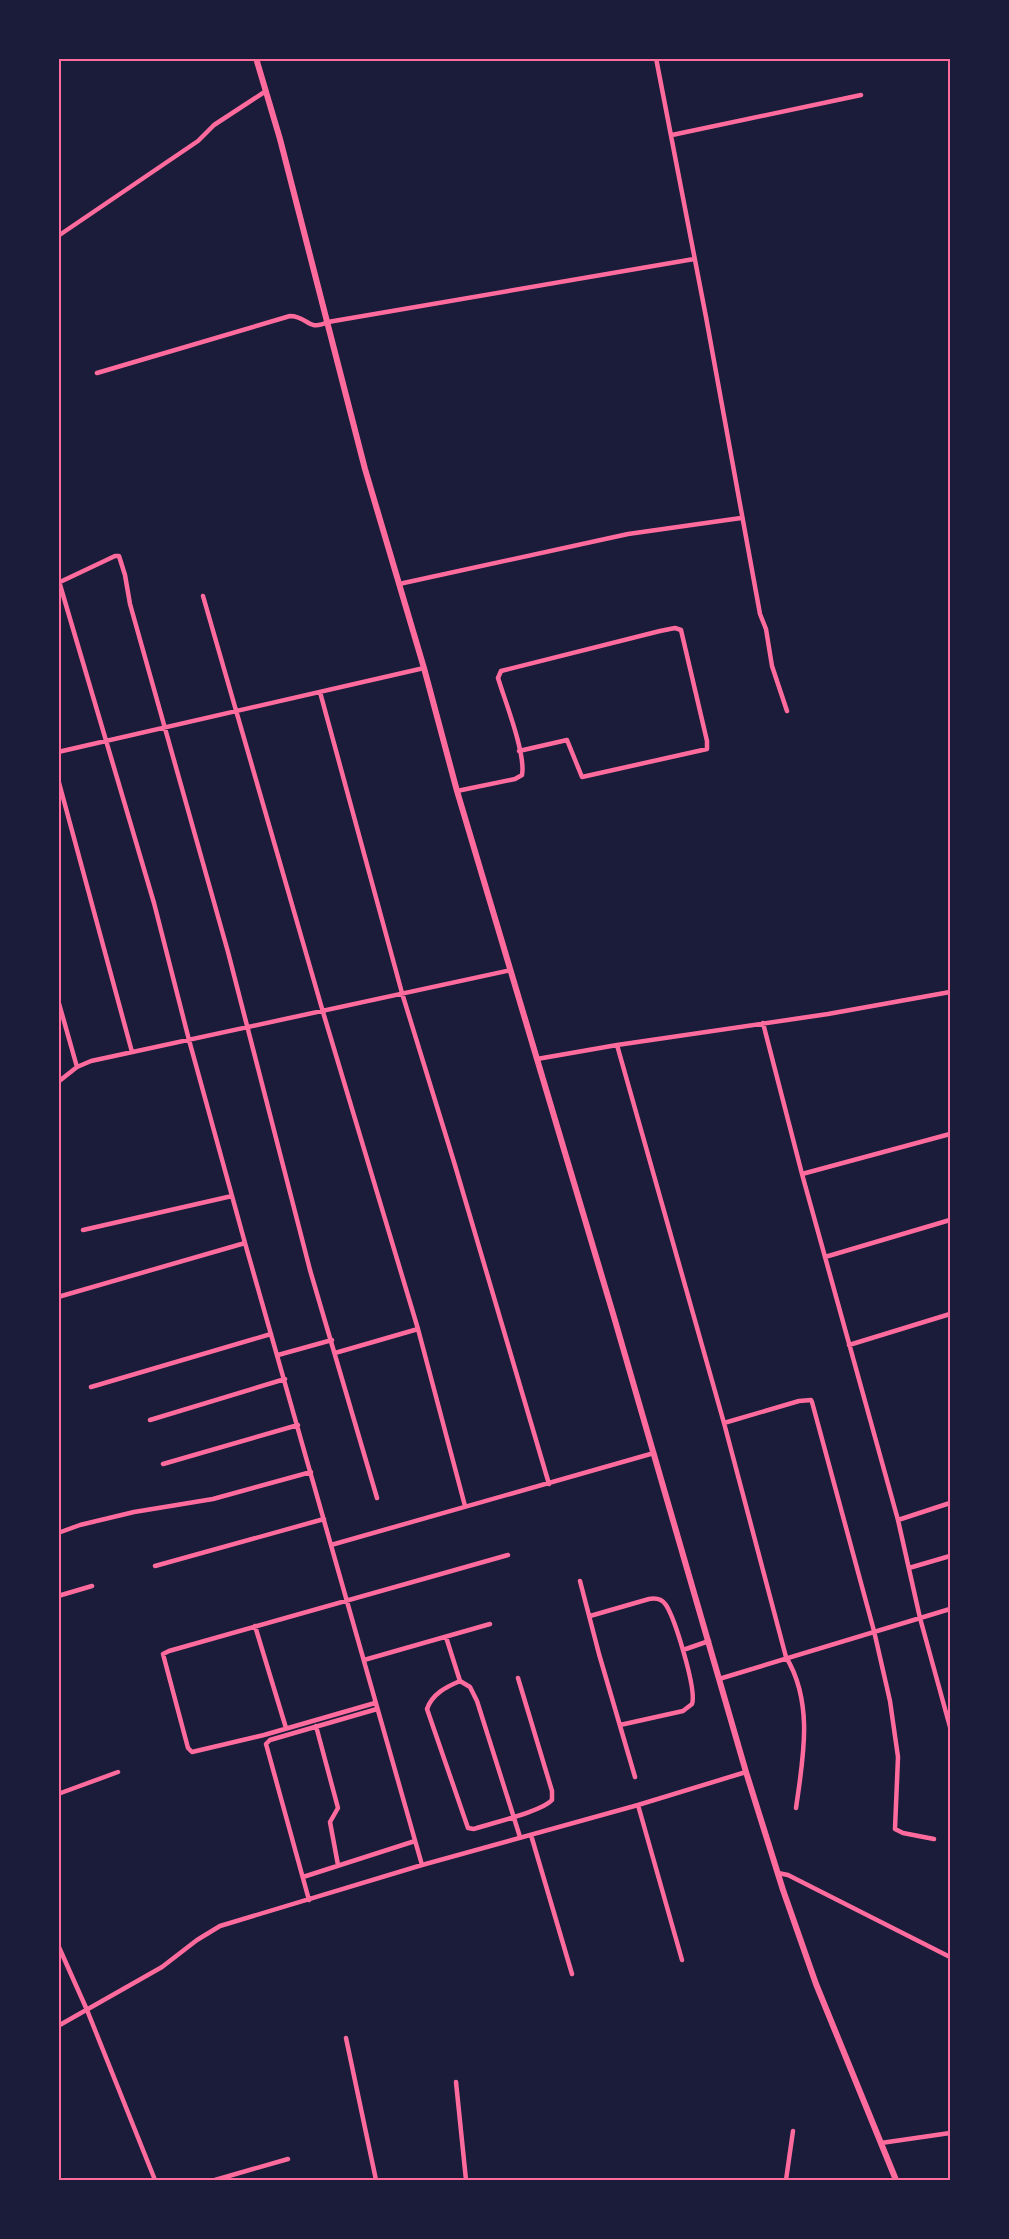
<svg xmlns="http://www.w3.org/2000/svg" width="1009" height="2239" font-family="Barlow,sans-serif">
  <style>
    .lines { fill: none; stroke-linecap: round; stroke-linejoin: round }
    .minor { stroke: #ff6b9d; stroke-width: 4.5 }
    .tertiary { stroke: #ff6b9d; stroke-width: 6 }
    .neatline { fill: none; stroke: #ff6b9d; stroke-width: 2 }
  </style>
  <rect width="100%" height="100%" fill="#1b1b3a"/>
  <g class="lines">
    <!-- minor -->
    <path class="minor" d="M656,58l50,259 54,297 6,15 6,37 15,45
      M672,135l189,-40
      M58,236l140,-95 16,-16 52,-34
      M97,373l193,-57c18,0 17,16 38,6l366,-63
      M58,578l96,325 35,137 56,203 177,622
      M60,582l55,-26h4l6,19 5,29 98,348 82,318 67,228
      M399,584l229,-50 113,-16
      M203,596l120,416 95,317 47,177
      M320,692l82,301 52,169 95,322
      M58,752l366,-84
      M58,779l74,273
      M457,791l58,-12 7,-4c4,-21 -17,-74 -24,-97l3,-7 159,-40 15,-3 6,2 26,111v8l-125,28 -15,-37 -48,11
      M58,1000l19,67
      M763,1023l39,151 96,346 22,98 30,109
      M617,1045l107,378 62,234c28,46 17,102 10,151
      M537,1059l80,-14 211,-31 122,-22
      M58,1082l19,-15 14,-6 420,-91
      M802,1174l148,-40
      M83,1230l149,-34
      M825,1257l125,-37
      M58,1297l187,-54
      M849,1345l101,-31
      M335,1353l83,-24
      M278,1355l54,-15
      M91,1387l180,-53
      M150,1420l135,-41
      M724,1423l75,-22 12,-1 1,2 62,229 16,70 8,56 -3,72 8,4 31,6
      M163,1464l135,-39
      M898,1520l52,-17
      M58,1533l22,-8 54,-13 79,-13 98,-27
      M331,1545l323,-92
      M155,1566l169,-47
      M909,1568l41,-12
      M580,1581l19,73 36,123
      M58,1596l34,-10
      M590,1616l59,-17c6,-1 13,0 17,6 9,14 31,85 26,99l-9,7 -63,14
      M255,1626l31,102
      M446,1637l14,44
      M683,1650l26,-9
      M364,1660l126,-36
      M518,1678l34,113v9c-11,12 -61,23 -78,29l-6,-1 -41,-119c5,-15 19,-22 33,-28l10,6 7,14 43,136
      M719,1679l231,-70
      M375,1703l-111,32 -72,17 -4,-4 -25,-94 6,-3 339,-96
      M316,1726l22,82 -8,14 8,43
      M58,1794l60,-22
      M638,1805l44,155
      M531,1835l41,139
      M778,1873l10,2 162,82
      M303,1877l112,-36
      M309,1900l-43,-156 4,-4 107,-31
      M58,1945l29,65 68,170
      M58,2026l104,-59 35,-27 23,-14 202,-61 216,-60 108,-33
      M346,2038l30,142
      M456,2082l10,98
      M881,2143l69,-10
      M215,2180l73,-21
      M786,2180l7,-49"/>
    <!-- tertiary -->
    <path class="tertiary" d="M256,58l24,81 85,330 59,199 33,123 157,526 132,455 37,118 33,94 80,196"/>
  </g>
  <!-- border -->
  <rect width="1009" height="2239" fill="none" stroke="#1b1b3a" stroke-width="120"/>
  <rect x="60" y="60" width="889" height="2119" class="neatline"/>
</svg>
